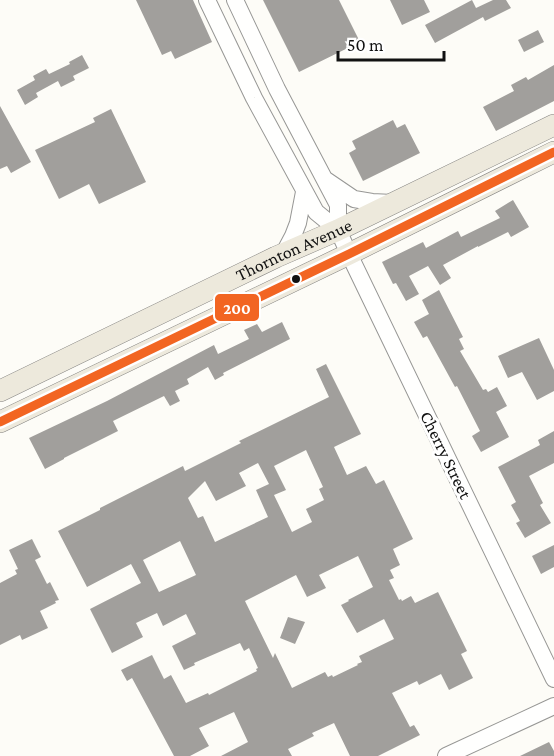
<svg xmlns="http://www.w3.org/2000/svg" width="554" height="756" font-family="'Crimson Pro',serif">
  <style>
    .building { fill: #a19f9c; fill-rule: evenodd }
    .lines { fill: none; stroke-linecap: round; stroke-linejoin: round }
    .minor-casing { stroke: #979795; stroke-width: 18 }
    .major-casing { stroke: #858482; stroke-width: 22 }
    .minor { stroke: #fffffe; stroke-width: 16 }
    .major { stroke: #ede9dc; stroke-width: 21 }
    .bus-1-casing { stroke: #fff; stroke-width: 14 }
    .bus-1 { stroke: #f26522; stroke-width: 9 }
    .bus-dot { fill: #111; stroke: #fff; stroke-width: 2 }
    .labels { text-anchor: middle; dominant-baseline: central; stroke-width: 6; stroke-linejoin: round; paint-order: stroke }
    .street-label { font-size: 18px; fill: #111; stroke: #fff }
    .line-badge { stroke: #fff; stroke-width: 2 }
    .badge-label { font-size: 16px; text-anchor: middle; font-weight: bold; fill: #fff }
  </style>
  <rect width="100%" height="100%" fill="#fdfcf7"/>
  <!-- building -->
  <path class="building" d="M136,0h57l19,42 -37,17 -4,-8 -9,4z
    M263,0h76l21,42 -61,30z
    M390,0h34l6,12 -28,13z
    M472,0l4,8 17,-8h13l5,8 -26,13 -2,-4 -48,26 -10,-18z
    M538,30l6,12 -20,10 -6,-12z
    M82,55l7,13 -16,8 2,4 -14,7 -3,-6 -22,12 2,4 -13,8 -8,-15 18,-10 -2,-4 13,-7 3,5 21,-10 -1,-2z
    M554,65v36l-58,30 -13,-24 31,-16 -3,-6 15,-8 2,3z
    M0,106l31,56 -20,11 -4,-7 -7,3z
    M111,109l35,73 -47,22 -10,-20 -30,15 -24,-49 60,-28 -2,-4z
    M393,120l4,8 8,-4 15,29 -57,28 -14,-28 7,-4 -4,-8z
    M513,200l16,27 -18,10 -3,-5 -30,15v-1l-35,19 8,13 -11,7 -12,-19 -19,10 10,18 -13,7 -10,-18 -3,1 -11,-22 41,-20 3,6 32,-17 3,6 39,-19 -5,-7z
    M439,290l24,47 -4,2 5,10 -4,2 23,39 3,-1 2,3 9,-5 10,19 -11,6 13,25 -28,15 -9,-16 8,-5 -23,-45 -2,1 -28,-51 -4,2 -9,-16 15,-8 -7,-14z
    M282,322l8,17 -67,34 1,2 -9,5 -7,-13 -21,12 2,5 -14,7 5,10 -10,5 -6,-10 -51,25 5,10 -54,27v1l-19,10 -16,-31 78,-37 107,-56 4,9 31,-15 -5,-9 13,-6 5,8z
    M539,338l15,32v21l-17,9 -15,-28 -14,6 -10,-22z
    M326,364l35,70 -27,13 13,28 19,-9 10,18 8,-4 29,59 -20,10 7,16 -10,5 4,8 -5,2 10,20 2,-1 1,2 9,-5 4,7 23,-11 29,59 -6,3 12,24 -24,12 -8,-16 -22,11 -2,-4 -25,12 18,34 4,-2 6,10 -42,21h-28l-16,-33 -22,10 2,3 -26,13 4,7h-71l27,-14 -14,-30 -35,16 10,18 -19,10h-16l-42,-78 -5,3 -6,-11 31,-15 12,24 7,-4 15,28 22,-10 1,2 48,-24 -1,-2 2,-1 -9,-20 -5,3 -4,-8 -46,20 1,2 -11,5 -12,-24 24,-12 -10,-20 -23,12 -6,-13 -21,10 7,14 -31,16 -22,-44 51,-26 -10,-19 -44,23 -29,-56 42,-21v-2l83,-42 2,5 56,-28 -2,-2 90,-44 -13,-28zM306,450l17,37 -4,2 5,11 -18,9 6,13 -20,10 -18,-37 12,-5 -12,-24zM258,463l11,21 -13,6 12,27 -53,25 -12,-26 -5,2 -10,-20 17,-17 11,20 30,-15 -7,-13zM180,541l16,34 -37,17 -16,-32zM358,556l15,31 -25,13 1,1 -8,4 16,28 27,-14 10,20 -35,17 3,6 -5,2 1,1 -25,12 -1,-2 -4,2 -3,-5 -33,16 -17,-35 -2,5 -28,-57 51,-26 11,22 19,-9 -7,-13z
    M554,431v32l-25,13 14,27 -3,2 11,18 -26,15 -9,-15 4,-2 -9,-16 5,-3 -18,-35 42,-22 -2,-5z
    M32,539l9,18 -6,3 12,24 3,-2 9,18 -4,1 1,2 -16,8 8,17 -26,12 -2,-5 -20,10v-62l17,-9 -2,-4 3,-1 -9,-19z
    M554,545v22l-13,7 -9,-18z
    M288,617l17,5 -10,22 -15,-6z
    M549,742l5,9v5h-34z"/>
  <g class="lines">
    <!-- minor casing -->
    <g class="minor-casing">
      <path id="minor" d="M207,0l47,98 62,114 22,18
        M235,0l42,89 61,116v25l11,24 205,425
        M326,180l28,19 18,3 21,1
        M284,253l9,-17 5,-13 6,-31
        M446,756l108,-50"/>
    </g>
    <!-- major casing -->
    <g class="major-casing">
      <g id="major">
        <path id="s1" d="M0,391l276,-134 62,-27 216,-105"/>
        <path d="M0,422l349,-168 205,-102"/>
      </g>
    </g>
    <!-- minor -->
    <use href="#minor" class="minor"/>
    <!-- major -->
    <use href="#major" class="major"/>
    <!-- bus-1 casing -->
    <g class="bus-1-casing">
      <path id="bus-1" d="M0,422l349,-168 205,-102"/>
    </g>
    <!-- bus-1 -->
    <use href="#bus-1" class="bus-1"/>
  </g>
  <!-- markers -->
  <circle class="bus-dot" cx="296" cy="279" r="5"/>
  <g class="labels">
    <!-- street labels -->
    <g class="street-label">
      <text stroke="none"><textPath href="#s1" startOffset="326">Thornton Avenue</textPath></text>
      <text transform="translate(446 455) rotate(64)">Cherry Street</text>
    </g>
  </g>
  <rect class="line-badge" x="214" y="293" width="46" height="29" rx="6" fill="#f26522"/>
  <g class="badge-label">
    <text x="237" y="314">200</text>
  </g>
  <!-- scale -->
  <path d="M338 51v9h106v-9" fill="none" stroke="#111111" stroke-width="3"/>
  <text x="347" y="51" font-size="18" fill="#111111" stroke="#ffffff" stroke-width="4.5" paint-order="stroke">50 m</text>
</svg>
